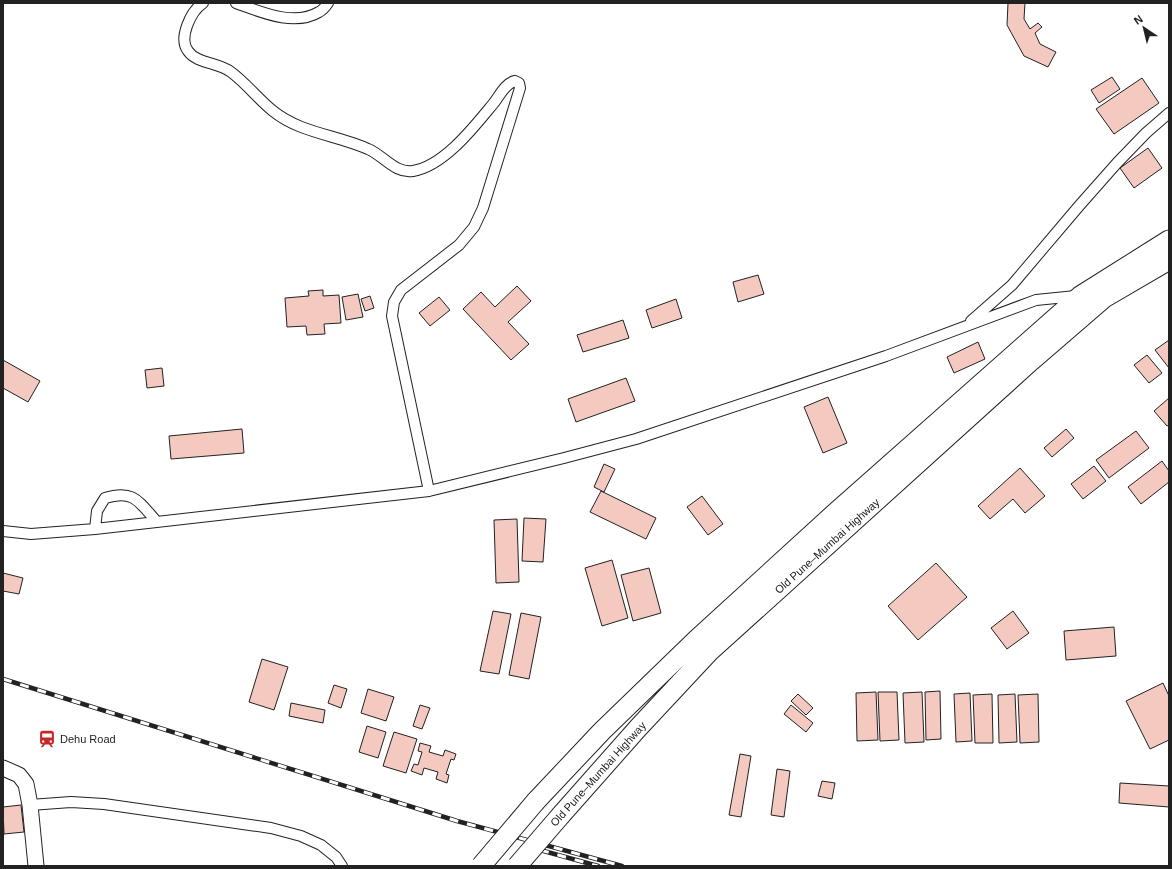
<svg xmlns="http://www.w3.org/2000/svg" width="1172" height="869" font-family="Helvetica,sans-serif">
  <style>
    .building { fill: #f3c9c0; stroke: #222 }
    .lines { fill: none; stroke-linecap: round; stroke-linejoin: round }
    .street-casing { stroke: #222; stroke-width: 12 }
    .secondary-casing { stroke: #222; stroke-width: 17 }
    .highway-casing { stroke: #222; stroke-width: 21 }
    .street { stroke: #fff; stroke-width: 10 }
    .secondary { stroke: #fff; stroke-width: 15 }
    .highway { stroke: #fff; stroke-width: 19 }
    .rail-casing { stroke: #222; stroke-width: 4.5 }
    .rail { stroke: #fff; stroke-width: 3; stroke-dasharray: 9; stroke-linecap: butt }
    .highway-bridge-casing { stroke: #222; stroke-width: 21; stroke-linecap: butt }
    .highway-bridge { stroke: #fff; stroke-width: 19 }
    .labels { text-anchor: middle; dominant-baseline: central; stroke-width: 3; stroke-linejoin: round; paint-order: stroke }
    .street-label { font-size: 11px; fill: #222; stroke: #fff }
    .poi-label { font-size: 11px; fill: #222; stroke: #fff; text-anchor: start }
  </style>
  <rect width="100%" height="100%" fill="#fff"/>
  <!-- building -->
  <path class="building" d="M1008,3h17l-1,16 6,10 8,-6 4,4 -7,6 5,11 16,8 -8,15 -24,-11 -17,-31z
    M1112,77l8,12 -21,14 -8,-13z
    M1142,78l17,25 -45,31 -18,-25z
    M1148,148l14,20 -28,20 -14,-20z
    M758,275l6,19 -26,8 -5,-20z
    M517,286l14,15 -23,21 21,22 -18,16 -48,-51 18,-17 14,15z
    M323,290v6l16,-1 2,28 -17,1 1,10 -18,1 -1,-9 -19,1 -2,-29 24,-2 -1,-5z
    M358,294l5,23 -17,3 -4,-23z
    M370,296l4,12 -9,3 -4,-12z
    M439,297l11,13 -20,16 -11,-13z
    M676,299l6,19 -30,10 -6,-18z
    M623,320l6,18 -46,14 -6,-17z
    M1169,340v28l-14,-18z
    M978,342l7,17 -31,14 -7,-16z
    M1147,355l15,18 -13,10 -15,-18z
    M3,360l37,21 -12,21 -25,-14z
    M162,368l2,18 -17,2 -2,-18z
    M626,378l9,23 -59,21 -8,-23z
    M828,397l19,46 -24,10 -19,-46z
    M1169,398v27l-2,1 -13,-15z
    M242,429l2,24 -73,6 -2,-23z
    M1066,429l8,9 -22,19 -8,-9z
    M1136,431l13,17 -40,30 -13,-18z
    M1162,461l7,10v11l-28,22 -13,-17z
    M604,464l11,5 -11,23 -10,-5z
    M1094,466l12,15 -23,18 -12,-15z
    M1020,468l25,28 -20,17 -12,-14 -23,20 -12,-13z
    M601,491l55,27 -10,21 -56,-27z
    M702,496l21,28 -15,11 -21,-28z
    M524,518l22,1 -3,43 -21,-1z
    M517,519l2,63 -23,1 -2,-63z
    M612,560l16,58 -26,8 -17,-58z
    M936,563l31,34 -49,43 -30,-34z
    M649,568l12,45 -28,8 -12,-46z
    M3,573l20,5 -4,16 -16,-3z
    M493,611l18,3 -12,60 -19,-3z
    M1013,611l16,22 -22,16 -16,-21z
    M521,613l20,4 -12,62 -20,-4z
    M1114,627l2,29 -50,4 -2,-29z
    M262,659l26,8 -14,43 -25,-8z
    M1163,683l6,13v44l-19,9 -24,-48z
    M334,685l13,4 -6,19 -13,-5z
    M368,689l26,8 -8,24 -25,-8z
    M940,691l1,48 -15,1 -1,-48z
    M876,692l2,48 -21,1 -1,-48z
    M878,692h19l2,48 -19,1z
    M922,692l2,50 -19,1 -2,-50z
    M970,693l2,48 -16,1 -2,-48z
    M798,694l15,14 -7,7 -15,-14z
    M992,694l1,49h-18l-2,-48z
    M1015,694l2,48 -18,1 -1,-48z
    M1038,694l1,48 -19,1 -2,-48z
    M291,703l34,7 -2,13 -34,-7z
    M420,705l10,3 -8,21 -9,-3z
    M791,705l22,18 -7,9 -22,-18z
    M367,726l19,6 -8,26 -19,-6z
    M394,732l23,7 -11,34 -23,-7z
    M420,743l11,3 -2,6 14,4 2,-6 11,4 -2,6 -3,-1 -5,15 3,1 -2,8 -11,-4 2,-7 -14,-4 -2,7 -11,-4 3,-7 4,1 4,-13 -4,-1z
    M740,754l11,2 -10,61 -12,-2z
    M777,769l13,2 -6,46 -13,-2z
    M822,781l13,2 -3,16 -14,-3z
    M1120,783l49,3v21l-50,-4z
    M21,805l3,27 -20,2 -1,-27z"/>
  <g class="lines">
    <!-- street casing -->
    <g class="street-casing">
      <path id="street" d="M203,3c-12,8 -25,35 -15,48 9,13 30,11 43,21 15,11 27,27 42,39 27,22 64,24 95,38 15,6 27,25 45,22 31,-5 61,-44 80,-67 6,-7 12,-21 22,-23l4,2 1,5 -37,120 -9,19 -15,18 -58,45 -7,12 -2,14 37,175
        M236,3c25,9 58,24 83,9 4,-2 7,-6 9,-9
        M971,321l41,-36 67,-79 38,-43 29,-30 23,-20
        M95,529l2,-18 8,-13c29,-9 34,4 52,24
        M3,531l28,3 64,-5 334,-38 135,-33 72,-19 250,-83 150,-56 40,-4
        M30,805l41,-3 33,2 167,24 30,8 20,9 15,12 6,9"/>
    </g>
    <!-- secondary casing -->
    <g class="secondary-casing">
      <path id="secondary" d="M3,768l16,7 7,9 4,21 6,61"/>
    </g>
    <!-- highway casing -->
    <g class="highway-casing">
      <path id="highway" d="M536,801l66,-70 94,-91 139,-127 245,-217 89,-56
        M561,815l77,-87 71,-76 322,-291 73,-63 65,-38"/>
    </g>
    <!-- street -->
    <use href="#street" class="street"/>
    <!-- secondary -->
    <use href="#secondary" class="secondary"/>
    <!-- highway -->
    <use href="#highway" class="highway"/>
    <!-- rail casing -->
    <g class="rail-casing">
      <path id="rail" d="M3,679l454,142 165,45
        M540,850l58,16"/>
    </g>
    <!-- rail -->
    <use href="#rail" class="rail"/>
    <!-- highway-bridge casing -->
    <g class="highway-bridge-casing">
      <path id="highway-bridge" d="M481,866l55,-65
        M517,866l44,-51"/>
    </g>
    <!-- highway-bridge -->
    <use href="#highway-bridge" class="highway-bridge"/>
  </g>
  <!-- icons -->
  <defs>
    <g id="station-bare" transform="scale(1.38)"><path d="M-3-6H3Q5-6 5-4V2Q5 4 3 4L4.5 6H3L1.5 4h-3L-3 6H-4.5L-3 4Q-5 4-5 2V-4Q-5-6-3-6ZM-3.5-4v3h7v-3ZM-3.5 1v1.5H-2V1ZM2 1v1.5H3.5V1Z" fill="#c62828" stroke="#fff" stroke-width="2.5" paint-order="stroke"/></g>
  </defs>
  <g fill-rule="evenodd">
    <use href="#station-bare" x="47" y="739"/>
  </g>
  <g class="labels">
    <!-- street labels -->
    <g class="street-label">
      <text transform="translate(827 546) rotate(-42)">Old Pune–Mumbai Highway</text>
      <text transform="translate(598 774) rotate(-48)">Old Pune–Mumbai Highway</text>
    </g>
    <!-- poi labels -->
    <g class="poi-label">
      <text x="60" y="739">Dehu Road</text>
    </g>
  </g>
  <!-- border -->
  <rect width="1172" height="869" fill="none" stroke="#222222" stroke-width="8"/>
  <!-- north arrow -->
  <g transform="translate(1144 28) rotate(325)" stroke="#ffffff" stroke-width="3" paint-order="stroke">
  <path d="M0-3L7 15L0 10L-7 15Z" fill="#222222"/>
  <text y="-6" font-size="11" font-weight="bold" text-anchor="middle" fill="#222222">N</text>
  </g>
</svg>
